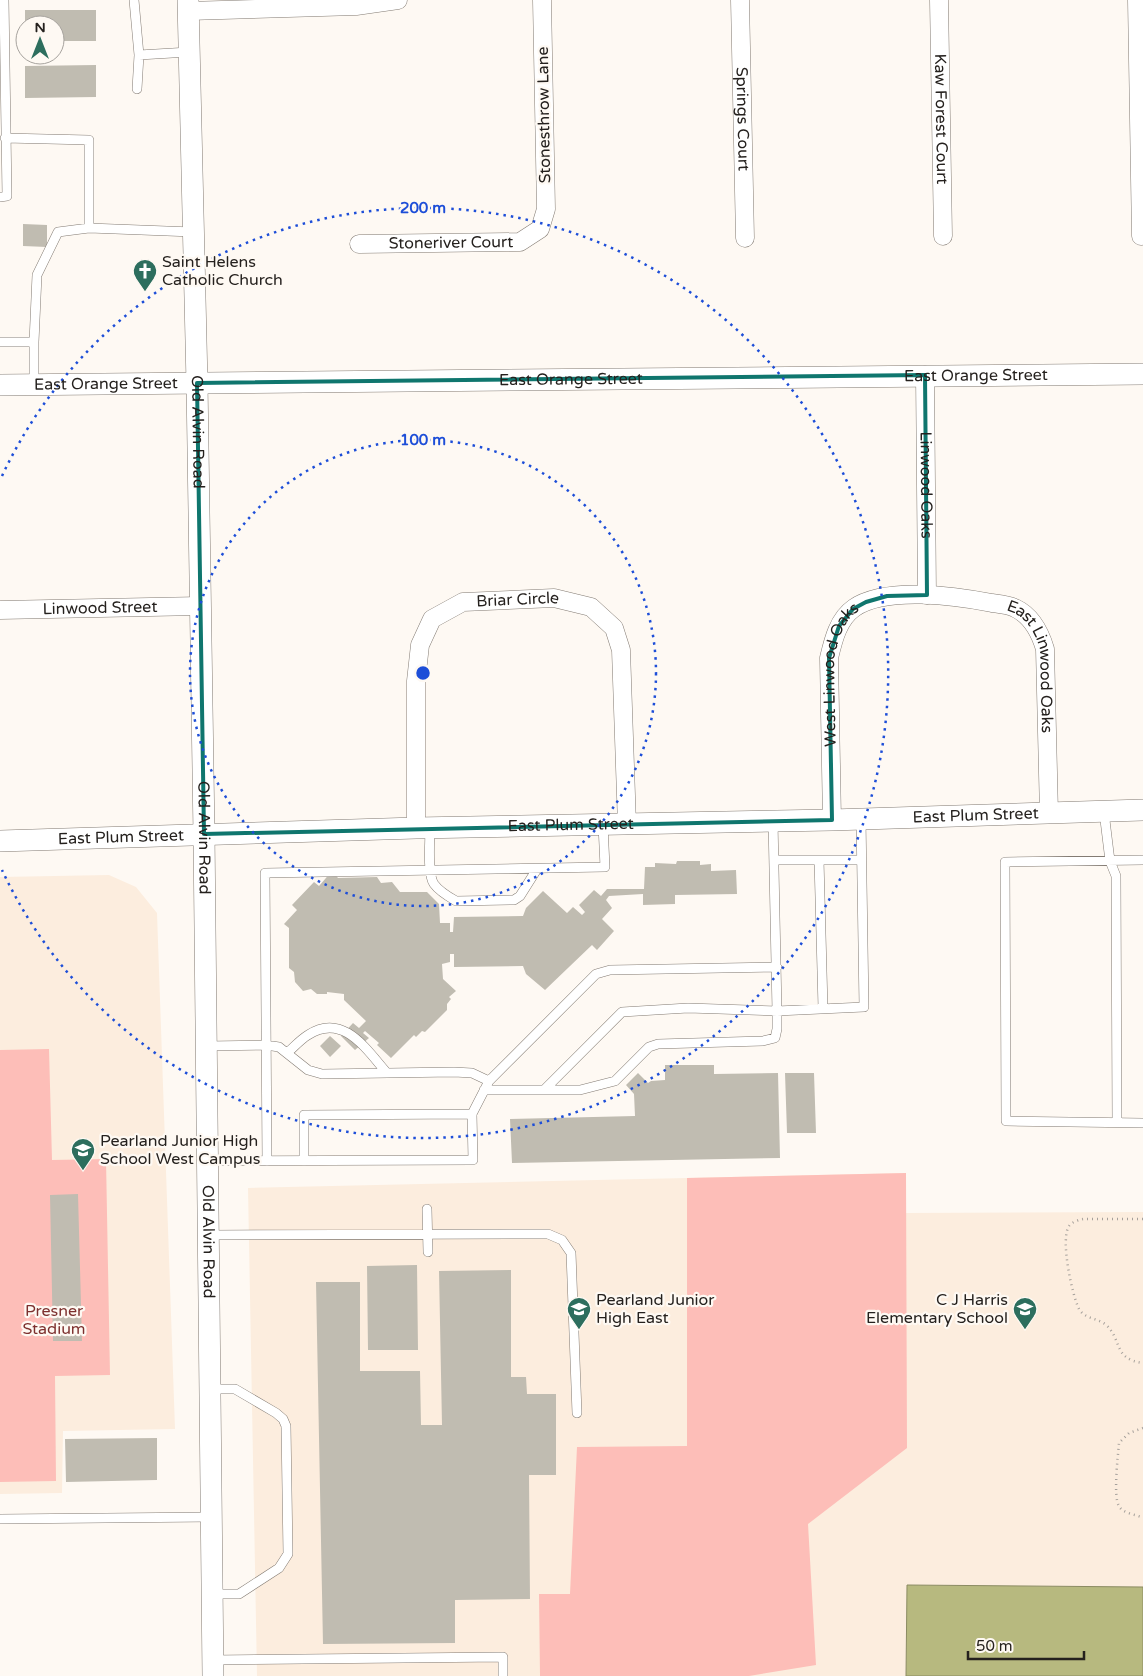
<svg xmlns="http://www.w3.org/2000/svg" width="1143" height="1676" font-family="'Varela Round',sans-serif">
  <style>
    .built { fill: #fcedde }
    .green { fill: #fdbeb8 }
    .water { fill: #b7b97f; stroke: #8b8b62 }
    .building { fill: #c0bcb1 }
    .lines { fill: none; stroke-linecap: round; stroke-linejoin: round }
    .service-casing { stroke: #837b73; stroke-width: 10 }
    .minor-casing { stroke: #837b73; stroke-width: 19 }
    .tertiary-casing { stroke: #837b73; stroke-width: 22 }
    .path { stroke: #a5a09b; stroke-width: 2.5; stroke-dasharray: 1 4; stroke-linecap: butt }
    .service { stroke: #fff; stroke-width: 9 }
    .minor { stroke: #fff; stroke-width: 18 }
    .tertiary { stroke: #fff; stroke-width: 21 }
    .marked { fill: none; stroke: #0f766e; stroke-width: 4; stroke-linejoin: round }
    .ring { fill: none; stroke: #1d4ed8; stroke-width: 2.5; stroke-dasharray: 2.5 5 }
    .labels { text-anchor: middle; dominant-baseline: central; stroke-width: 4.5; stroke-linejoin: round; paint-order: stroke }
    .street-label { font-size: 16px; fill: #25211e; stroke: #fef9f3 }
    .poi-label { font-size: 16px; fill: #25211e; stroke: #fef9f3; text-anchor: start }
    .park-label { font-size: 16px; fill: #7d302e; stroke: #fef9f3 }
    .centre { fill: #1d4ed8; stroke: #fef9f3; stroke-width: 2.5 }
    .ring-label { font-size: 15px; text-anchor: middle; font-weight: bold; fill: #1d4ed8; stroke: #fef9f3; stroke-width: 4.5; stroke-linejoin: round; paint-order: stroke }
  </style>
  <rect width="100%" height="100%" fill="#fef9f3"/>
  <!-- built -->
  <path class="built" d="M109,875l27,12 21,26 18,516 -112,2 -1,62 -62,1v-617z
    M906,1173v40l237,-1v375l-236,-2 -1,91h-649l-9,-488z"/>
  <!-- green -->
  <path class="green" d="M49,1049l3,111 54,-1 4,216 -55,1 1,105 -56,1v-432z
    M906,1173l1,275 -99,76 8,141 -67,11h-209l-1,-82h31l7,-147 110,-1v-268z"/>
  <!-- water -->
  <path class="water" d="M907,1585l236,2v89h-237z"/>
  <!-- building -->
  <path class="building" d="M25,10h71v31h-41v-16h-30z
    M96,65v32l-71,1v-32z
    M23,224l24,1v22l-24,-1z
    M677,861h23v4l11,-1v7l25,-1 1,24 -62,1v9l-32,1v-11l-34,2 -3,4 6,8 -10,11 12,12 -17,19 -5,-5 -47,45 -19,-16 -3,-8 -69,1v-13h-4v8l-8,2 1,15 13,12 -7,6 2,2 -4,5v6l-22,22 -3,-1 -6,6 -2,-2 -23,23 -14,-13 2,-2 -14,-12 -2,2 6,5 -14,12 -14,-14 12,-13 6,5 7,-7 -22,-21v-6l-17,-2v2h-10l-6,-5 -8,2 -8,-9 -1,-10 -5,-4v-40l-5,-4 13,-14 -5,-5 22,-23 5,4 13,-15 6,7 39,-1 4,6 11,-1 8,10h27l12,12 1,19h10v9h3l1,-15 69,-1 3,-8 17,-17 24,22 6,-6 9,8 3,-3 -6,-7 15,-15 7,6 6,-7h37l1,-22h10v-4l21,1z
    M330,1036l11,10 -11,11 -10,-11z
    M665,1065h49v9l64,-1 2,85 -268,5 -2,-44 125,-3 -1,-22 -8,-9 12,-12 10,10 3,-2 14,-1z
    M785,1073h29l2,60h-29z
    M78,1194l4,147h-29l-3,-146z
    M417,1265l1,85h-50l-1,-84z
    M511,1270v107h15l1,17h29v81h-27l1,124 -75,1v43l-132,1 -7,-362h44v89h60l1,54h21l-3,-154z
    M157,1438v42l-91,2 -1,-43z"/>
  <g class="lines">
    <!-- service casing -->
    <g class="service-casing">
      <path id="service" d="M134,0l5,55 50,-3
        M137,89l2,-34
        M5,138l84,2v88l-31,4 -21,43 -3,67
        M0,197l7,-1 -3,-196
        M89,228l104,4
        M0,342h34v43
        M1104,812l6,49 6,15 1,246
        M430,828c0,13 -3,46 4,56 5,7 15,13 22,17l58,-1 6,-4 17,-27
        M775,860h86
        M819,860l4,148
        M1143,860l-138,2 1,259 137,2
        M208,1046l58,-1 13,2 29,23 14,4 132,-2 18,1 17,8
        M287,1053c7,-6 13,-13 21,-18 35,-23 58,14 79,38
        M484,1090h96l35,-9 34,-34 9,-3 105,-3 12,-3 2,-9v-18l-4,-190
        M544,1090l78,-78 66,-4 89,3 87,-4 -3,-188
        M209,1161l264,-1 -1,-46 17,-33 107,-107 14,-4 167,-3
        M267,1161l-2,-288 340,-6 -2,-42
        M304,1161v-46l168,-1
        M427,1209l1,43
        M210,1235l338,-1 14,6 9,13 6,160
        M211,1389h24l41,24 7,6 3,7 2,128 -9,14 -40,26h-27
        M0,1519l211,-2
        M213,1660l290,-3v19"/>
    </g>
    <!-- minor casing -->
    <g class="minor-casing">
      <g id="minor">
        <path id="s1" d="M740,0l5,238"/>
        <path id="s2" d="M939,0l4,236"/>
        <path d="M1137,0l4,236"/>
        <path d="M188,11l168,-5 42,-6"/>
        <path id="s3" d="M359,244l161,-2 20,-13 6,-20 -4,-209"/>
        <path id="s4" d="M925,375l2,220"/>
        <path id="s5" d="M0,610l200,-4"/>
        <path id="s6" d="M832,820l-3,-162c4,-17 9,-39 25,-50 32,-22 102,-12 138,-5 7,1 17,2 23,5 17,8 25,24 30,41l4,165"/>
        <path id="s7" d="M416,828v-147l4,-36 12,-26 31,-17 91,-4 37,9 23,21 7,22 6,175"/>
      </g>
    </g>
    <!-- tertiary casing -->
    <g class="tertiary-casing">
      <g id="tertiary">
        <path id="s8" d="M188,0l9,383 7,451 9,842"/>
        <path id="s9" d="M0,385l1143,-11"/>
        <path id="s10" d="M0,841l416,-13 416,-8 311,-10"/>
      </g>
    </g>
    <!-- path -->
    <path class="path" d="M1143,1219h-60c-5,1 -11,3 -14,7 -9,13 3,69 10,83 6,10 18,9 26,15 18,15 7,35 38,39
      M1143,1428l-14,5 -10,10c-1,13 -6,54 0,63 4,8 17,8 24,12"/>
    <!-- service -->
    <use href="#service" class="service"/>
    <!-- minor -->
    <use href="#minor" class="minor"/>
    <!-- tertiary -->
    <use href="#tertiary" class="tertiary"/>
  </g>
  <!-- marked area -->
  <path class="marked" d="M925,375l2,220 -40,1 -21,6 -13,7 -14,17 -10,32 3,162 -628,14 -7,-451z"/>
  <!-- distance rings -->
  <g class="ring">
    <circle cx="423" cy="673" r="233"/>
    <path d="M2 476A465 465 0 1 1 2 870"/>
  </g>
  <!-- icons -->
  <defs>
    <g id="church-pin" transform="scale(1.25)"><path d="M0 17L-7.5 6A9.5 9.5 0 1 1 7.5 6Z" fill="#2d6e5e" stroke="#fef9f3"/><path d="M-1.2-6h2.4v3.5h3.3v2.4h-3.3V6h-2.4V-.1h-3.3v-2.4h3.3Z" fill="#fff"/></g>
    <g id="school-pin" transform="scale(1.25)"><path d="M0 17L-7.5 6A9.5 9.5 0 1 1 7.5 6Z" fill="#2d6e5e" stroke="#fef9f3"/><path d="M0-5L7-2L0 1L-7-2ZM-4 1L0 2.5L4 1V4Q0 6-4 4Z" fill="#fff"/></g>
  </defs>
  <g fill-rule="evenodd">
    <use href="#church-pin" x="145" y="271"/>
    <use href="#school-pin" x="83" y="1150"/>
    <use href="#school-pin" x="579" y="1309"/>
    <use href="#school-pin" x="1025" y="1309"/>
  </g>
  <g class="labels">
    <!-- street labels -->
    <g class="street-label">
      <text transform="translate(544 115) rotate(-91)">Stonesthrow Lane</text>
      <text stroke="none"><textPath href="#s2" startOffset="119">Kaw Forest Court</textPath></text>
      <text stroke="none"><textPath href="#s1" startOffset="119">Springs Court</textPath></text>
      <text stroke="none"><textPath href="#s3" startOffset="92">Stoneriver Court</textPath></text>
      <text stroke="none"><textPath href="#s9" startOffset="976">East Orange Street</textPath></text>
      <text stroke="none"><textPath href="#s9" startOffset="571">East Orange Street</textPath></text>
      <text stroke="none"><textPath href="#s9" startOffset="106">East Orange Street</textPath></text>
      <text stroke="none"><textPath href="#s8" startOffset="432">Old Alvin Road</textPath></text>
      <text stroke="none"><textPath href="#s4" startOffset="110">Linwood Oaks</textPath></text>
      <text stroke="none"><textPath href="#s7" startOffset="302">Briar Circle</textPath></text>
      <text stroke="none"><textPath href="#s5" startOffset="100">Linwood Street</textPath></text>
      <text stroke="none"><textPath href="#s6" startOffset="448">East Linwood Oaks</textPath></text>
      <text stroke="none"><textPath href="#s6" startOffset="148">West Linwood Oaks</textPath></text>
      <text stroke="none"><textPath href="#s10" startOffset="976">East Plum Street</textPath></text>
      <text stroke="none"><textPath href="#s10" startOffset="571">East Plum Street</textPath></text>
      <text stroke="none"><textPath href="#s10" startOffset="121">East Plum Street</textPath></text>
      <text stroke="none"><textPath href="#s8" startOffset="838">Old Alvin Road</textPath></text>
      <text stroke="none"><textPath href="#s8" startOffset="1242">Old Alvin Road</textPath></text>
    </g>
    <!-- poi labels -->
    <g class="poi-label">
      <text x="162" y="262">Saint Helens<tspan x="162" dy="18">Catholic Church</tspan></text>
      <text x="100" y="1141">Pearland Junior High<tspan x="100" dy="18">School West Campus</tspan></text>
      <text x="596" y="1300">Pearland Junior<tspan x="596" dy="18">High East</tspan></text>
      <text x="1008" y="1300" text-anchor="end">C J Harris<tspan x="1008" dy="18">Elementary School</tspan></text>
    </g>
    <!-- park labels -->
    <g class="park-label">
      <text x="54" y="1311">Presner<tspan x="54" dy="18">Stadium</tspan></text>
    </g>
  </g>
  <circle cx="423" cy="673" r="8" class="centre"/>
  <g class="ring-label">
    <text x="423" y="213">200 m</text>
    <text x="423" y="445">100 m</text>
  </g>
  <!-- north arrow -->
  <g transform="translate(40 40)"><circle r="24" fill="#fef9f3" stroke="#a7a39e"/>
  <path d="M0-4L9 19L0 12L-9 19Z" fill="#2d6e5e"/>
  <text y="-8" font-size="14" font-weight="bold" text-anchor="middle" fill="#25211e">N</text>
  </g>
  <!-- scale -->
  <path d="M968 1651v8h116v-8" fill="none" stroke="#25211e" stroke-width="2.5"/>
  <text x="976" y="1651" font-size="15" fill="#25211e" stroke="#fef9f3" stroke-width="4" paint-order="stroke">50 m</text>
</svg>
